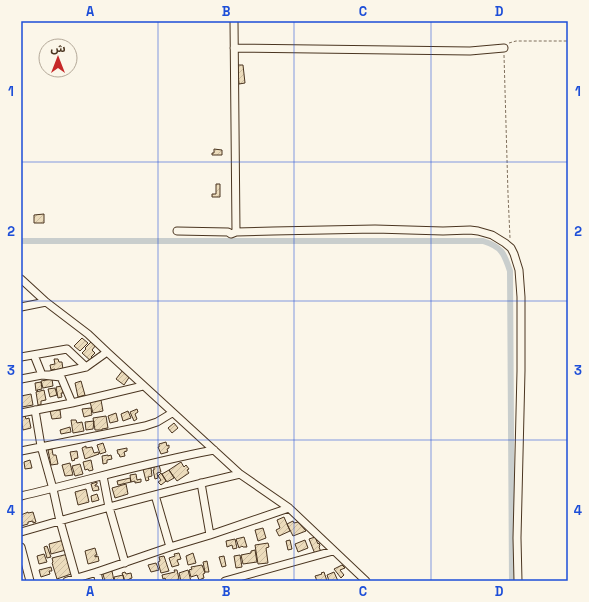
<svg xmlns="http://www.w3.org/2000/svg" width="589" height="602" font-family="'Space Grotesk','Noto Sans Arabic',sans-serif">
  <style>
    .lines { fill: none; stroke-linecap: round; stroke-linejoin: round }
    .canal { stroke: #c9cecd; stroke-width: 6 }
    .building { fill: url(#building-hatch); stroke: #4a3520 }
    .minor-casing { stroke: #4a3520; stroke-width: 9 }
    .path { stroke: #7f6f5c; stroke-width: 1; stroke-dasharray: 3 2; stroke-linecap: butt }
    .minor { stroke: #fbf6e9; stroke-width: 7 }
    .grid { fill: none; stroke: #1d4ed8; stroke-width: 1; stroke-opacity: 0.55 }
    .neatline { fill: none; stroke: #1d4ed8; stroke-width: 1.5 }
    .grid-label { font-size: 13px; text-anchor: middle; font-weight: bold; fill: #1d4ed8 }
  </style>
  <defs>
    <pattern id="building-hatch" width="6" height="6" patternUnits="userSpaceOnUse"><rect width="6" height="6" fill="#ecdcbc"/><path d="M-1 1l2-2M0 6l6-6M5 7l2-2" fill="none" stroke="#ccbda1"/></pattern>
  </defs>
  <rect width="100%" height="100%" fill="#fbf6e9"/>
  <g class="lines">
    <!-- canal -->
    <path class="canal" d="M21,241h462c19,6 21,12 27,30l2,310"/>
  </g>
  <!-- building -->
  <path class="building" d="M237,65h6l2,18 -6,1z
    M214,149l8,1v5h-10v-2h2z
    M216,184h4v13h-8v-3h4z
    M44,214v9h-10v-8z
    M82,338l6,5 -8,8 -6,-5z
    M92,341l4,4 -4,5 3,3 -4,4 3,3 -2,2 -10,-9 4,-4 -1,-1z
    M54,359h4l1,3h3l1,8 -8,2v-3l-4,1 -1,-5 5,-1z
    M123,370l7,6 -6,9 -8,-6z
    M52,379l1,7 -10,2 -2,-7z
    M81,381l4,14 -7,2 -3,-14z
    M41,382l1,7 -5,1 1,1h-2l-1,-8z
    M62,386l1,7h-2l1,4 -4,1 -2,-11z
    M55,388l2,7 -7,2 -2,-8z
    M44,390l2,10 -5,1v4h-3l-2,-13z
    M31,394l2,11 -11,2 -1,-11z
    M94,400h7l2,11 -10,2 -3,-11 5,-1z
    M91,408l1,7 -8,2 -2,-8z
    M137,409l1,3 -3,2 2,5 -3,2 -4,-9z
    M60,410l1,8 -9,1 -2,-8z
    M128,411l3,7 -8,3 -2,-7z
    M116,413l2,8 -8,2 -2,-7z
    M25,416l1,3 3,-1 2,10 -8,2 -2,-13z
    M106,416l2,12 -6,1v1h-7l-2,-12z
    M71,420h5l1,3 5,-1 2,9 -11,2z
    M94,421l-1,8 -7,1 -1,-8z
    M174,423l4,5 -6,5 -4,-5z
    M70,427l1,5 -10,2 -1,-4z
    M166,442l1,4 2,-1v3l-2,1 1,3 -7,2 -3,-7h1v-3z
    M103,443l3,9 -6,2 -3,-9z
    M86,446v2l6,-1 2,6 4,-1 1,2 -14,5 -3,-11z
    M127,448v3l-3,1 1,4 -5,1 -1,-3h-1l-1,-4z
    M52,449l1,6h3l2,9 -7,1 -3,-15z
    M77,451l1,7 -4,1 1,1 -3,1 -2,-9z
    M108,455v1l3,-1 1,4 -5,1v3l-4,1 -1,-8z
    M30,460l2,8 -7,1 -1,-7z
    M91,460l2,10 -4,1 -1,-2 -3,1 -2,-8z
    M181,462l3,5 2,-2 3,4 -2,1 2,3 -12,8 -8,-11z
    M70,463l3,12 -8,1 -3,-11z
    M80,464l3,10 -8,2 -3,-10z
    M159,465l2,7 -4,1 1,5 -3,1 -2,-9h1v-3z
    M151,468l1,8 -4,1 1,3 -3,1 -3,-12z
    M169,470l5,8 -7,4 -5,-8z
    M161,473l5,8 -5,4 -3,-3 3,-2 -3,-4z
    M136,474l1,6 4,-1v3l-6,1v-2l-4,1 -1,-7z
    M130,478l1,4 -13,3 -1,-4z
    M97,482v2l-2,1v1h3l1,4 -6,1 -2,-7z
    M126,484l2,10 -13,4 -3,-10z
    M86,489l3,13 -11,3 -3,-13z
    M97,494l2,6 -7,2 -1,-6z
    M28,512v1l5,-1 3,10 -3,1v-2l-5,1v2l-7,2v-11z
    M284,517l6,14 -11,5 -3,-6 4,-2 -3,-8z
    M293,521l1,2 4,-1 8,9 -13,5 -6,-12z
    M263,528l3,10 -8,3 -3,-11z
    M244,537l3,10h-4l-1,-1 -3,2 -3,-9z
    M315,537l3,7 1,-1 1,3 -1,1 2,5 -6,2 -6,-15z
    M235,539l2,9 -4,1 -1,-4 -5,2 -1,-6z
    M64,540l2,10 -15,4 -2,-10z
    M290,540l2,9 -4,1 -2,-9z
    M305,540l3,8 -10,4 -3,-8z
    M268,543l1,4 -3,1 2,15 -10,1 -3,-19z
    M47,546l4,11 -4,1 -3,-11z
    M95,548l2,7h-2v2l3,-1 1,5 -11,3 -3,-13z
    M255,550l2,12 -14,2 -2,-9 10,-2v-2z
    M179,553l2,6 -4,1 2,5 -7,2 -3,-9 6,-2 -1,-2z
    M193,553l3,10 -8,2 -2,-9z
    M44,554l3,8 -8,2 -2,-8z
    M68,554l6,19 -17,6 -5,-16 1,-1 -1,-4z
    M240,555l2,12 -6,1 -2,-12z
    M164,556l5,15 -8,2 -3,-11 2,-1 -1,-4z
    M224,556l2,10 -4,1 -3,-10z
    M207,561l2,11h-4l-2,-10z
    M156,563l3,7 -8,2 -3,-7z
    M202,565l3,8 -2,1 1,4 -5,2 -2,-5 -6,2 -2,-7 3,-1 -1,-2z
    M342,565l3,3 -5,2 4,5 -3,3 -7,-9z
    M51,567l1,4h-3l1,3 -9,3 -2,-7z
    M174,570h3l2,9 -2,1v1h-11l-1,-3 -2,1 -1,-4 13,-3z
    M188,570l3,11h-10l-2,-8z
    M102,571l4,1 6,-1 2,10h-9z
    M125,572l1,2 5,-1 1,5 -7,3 -3,-8z
    M324,572l3,9h-10l-2,-5 7,-2 -1,-1z
    M334,572l4,9h-9l-2,-6z
    M123,575l1,6h-9l-1,-4z"/>
  <g class="lines">
    <!-- minor casing -->
    <g class="minor-casing">
      <path id="minor" d="M234,21l2,211
        M234,48l236,3 34,-3
        M177,231l51,1 3,2 5,-2 37,-1 102,-2 68,2 27,-1 8,1 14,4 13,8 6,5 3,6 5,16 2,27v74l-4,167 1,43
        M21,279l25,23 42,32 19,18 -21,15 -36,8h-8l-21,4
        M21,307l25,-5
        M107,352l133,122 49,34 77,73
        M34,355l8,20 19,2 11,26
        M21,357l46,-8 19,18
        M35,410l6,36 12,43 7,32 16,57
        M21,413l51,-10 71,-17
        M21,451l124,-25 12,-4 15,-9
        M103,476l6,31 16,56
        M201,483l9,52
        M155,495l15,52
        M21,496c64,-15 128,-34 193,-46
        M21,532c72,-21 146,-41 219,-58
        M21,547l9,34
        M97,572l2,9
        M67,581l30,-9 73,-25 40,-12 79,-27
        M225,581l108,-30"/>
    </g>
    <!-- path -->
    <path class="path" d="M509,43l7,-2h52
      M504,55l4,139 2,44"/>
    <!-- minor -->
    <use href="#minor" class="minor"/>
  </g>
  <!-- grid -->
  <path class="grid" d="M158,21v560M294,21v560M431,21v560M21,162h547M21,301h547M21,440h547"/>
  <!-- border -->
  <rect width="589" height="602" fill="none" stroke="#fbf6e9" stroke-width="44"/>
  <!-- north arrow -->
  <g transform="translate(58 58)"><circle r="19" fill="#fbf6e9" stroke="#b4a999"/>
  <path d="M0-3L7 15L0 10L-7 15Z" fill="#c62828"/>
  <text y="-6" font-size="11" font-weight="bold" text-anchor="middle" fill="#4a3520">ش</text>
  </g>
  <rect x="22" y="22" width="545" height="558" class="neatline"/>
  <g class="grid-label">
    <text x="90" y="16">A</text>
    <text x="226" y="16">B</text>
    <text x="363" y="16">C</text>
    <text x="499" y="16">D</text>
    <text x="11" y="96">1</text>
    <text x="578" y="96">1</text>
    <text x="11" y="236">2</text>
    <text x="578" y="236">2</text>
    <text x="11" y="375">3</text>
    <text x="578" y="375">3</text>
    <text x="11" y="515">4</text>
    <text x="578" y="515">4</text>
    <text x="90" y="596">A</text>
    <text x="226" y="596">B</text>
    <text x="363" y="596">C</text>
    <text x="499" y="596">D</text>
  </g>
</svg>
